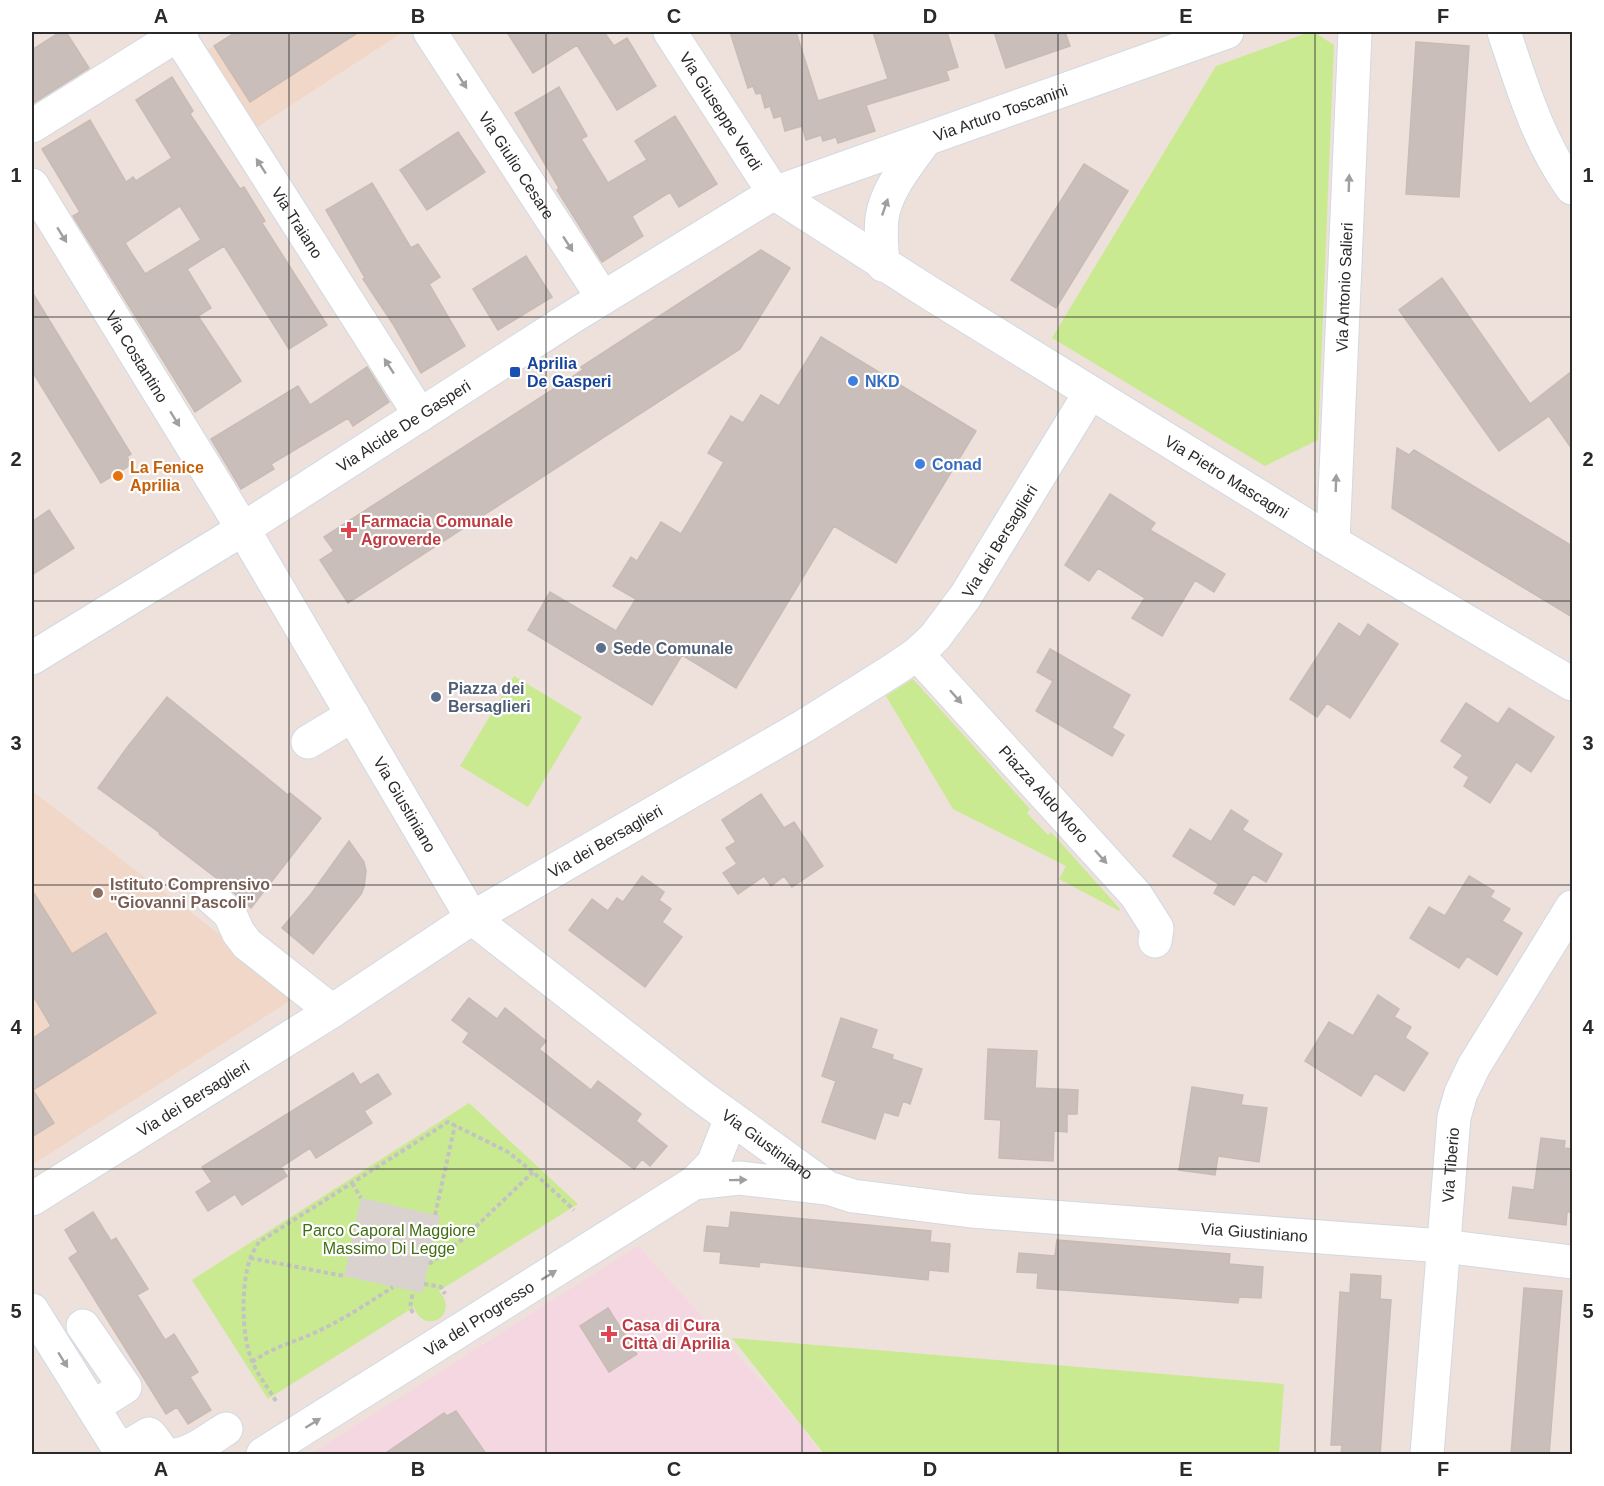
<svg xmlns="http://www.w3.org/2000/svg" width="1604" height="1486" font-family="Helvetica,sans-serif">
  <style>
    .education { fill: #f1d7c8 }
    .medical { fill: #f5d7e2 }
    .green { fill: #caea92 }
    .plaza { fill: #d9d2ce }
    .building { fill: #c9beba; stroke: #c9bbb4; stroke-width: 1.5; fill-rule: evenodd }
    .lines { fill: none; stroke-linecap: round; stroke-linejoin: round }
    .minor-casing { stroke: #d0dae4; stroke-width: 35 }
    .path { stroke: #c3c3c3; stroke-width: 4; stroke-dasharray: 4.5 3; stroke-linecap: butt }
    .minor { stroke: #fff; stroke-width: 33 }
    .oneway { fill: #9f9f9f }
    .grid { fill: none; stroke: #2a2a2a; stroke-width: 1.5; stroke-opacity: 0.55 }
    .transit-dot { fill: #1a4fb4; stroke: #fff; stroke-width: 2 }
    .shop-dot { fill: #3f7fe0; stroke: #fff; stroke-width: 2 }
    .food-dot { fill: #e8710a; stroke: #fff; stroke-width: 2 }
    .health-dot { fill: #e0444e; stroke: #fff; stroke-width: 2 }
    .service-dot { fill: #5c6f8a; stroke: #fff; stroke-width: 2 }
    .education-dot { fill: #8d6e63; stroke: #fff; stroke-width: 2 }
    .labels { text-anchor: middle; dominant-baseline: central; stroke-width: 4.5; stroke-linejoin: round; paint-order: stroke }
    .street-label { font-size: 16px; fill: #2a2a2a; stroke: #fff }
    .transit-label { font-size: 16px; font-weight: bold; fill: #164399; stroke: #fff; text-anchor: start }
    .shop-label { font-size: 16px; font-weight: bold; fill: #366cbe; stroke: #fff; text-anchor: start }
    .food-label { font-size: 16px; font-weight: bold; fill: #c56008; stroke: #fff; text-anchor: start }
    .health-label { font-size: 16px; font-weight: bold; fill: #be3a42; stroke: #fff; text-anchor: start }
    .service-label { font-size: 16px; font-weight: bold; fill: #4e5e75; stroke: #fff; text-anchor: start }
    .education-label { font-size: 16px; font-weight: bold; fill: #785e54; stroke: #fff; text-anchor: start }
    .park-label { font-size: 16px; fill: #426e13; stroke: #fff }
    .neatline { fill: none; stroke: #2a2a2a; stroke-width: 2 }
    .grid-label { font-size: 20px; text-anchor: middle; font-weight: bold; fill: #2a2a2a }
  </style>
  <rect width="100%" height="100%" fill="#eee0db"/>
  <!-- education -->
  <path class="education" d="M236,32h162l2,2 -147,96 -50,-77z
    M32,791l267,204 -267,170z"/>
  <!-- medical -->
  <path class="medical" d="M638,1246l161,177 22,31h-510z"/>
  <!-- green -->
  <path class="green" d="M1310,32h4l20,13 -16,395 -53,26 -213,-128 164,-272z
    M514,676l68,41 -54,90 -68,-41z
    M913,679l117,130 -3,4 21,22 3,-3 69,77 -1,2 -60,-32 7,-13 -113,-57 -67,-113z
    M469,1103l109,101 -139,87c22,25 -16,45 -25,16l-146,92 -76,-119z
    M732,1338l552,46 -5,70h-455z"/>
  <!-- plaza -->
  <path class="plaza" d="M361,1198l79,18 -18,77 -78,-17z"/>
  <!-- building -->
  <path class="building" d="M60,32h6l23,36 -57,36v-54z
    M236,32h123l-109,70 -36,-56z
    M507,32h97l10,14 13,-8 29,48 -39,24 -40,-65 -44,28z
    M730,32h66l22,69 70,-22 -15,-47h74l11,35 -12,4 3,9 -83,25 9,26 -37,12 -2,-6 -13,4 -2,-6 -15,5 -4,-14 -17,5 -4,-15 -7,2 -4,-12 -5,2 -4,-15 -5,1 -3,-8 -5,2z
    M994,32h71l5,14 -64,22z
    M1416,42l53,4 -10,151 -53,-3z
    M172,77l21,34 -3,3 50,75 4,-2 21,34 -3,2 65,102 -38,24 -65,-103 -37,23 24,39 -13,8 43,65 -46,31 -122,-196 7,-4 -38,-63 48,-29 36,62 7,-5 3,4 36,-23 -36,-58zM180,206l21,34 -56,34 -20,-31z
    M559,87l28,49 -6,3 27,44 39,-23 -12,-19 40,-25 42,68 -38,23 -9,-15 -38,24 11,20 -41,26 -45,-72 2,-2 -44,-75z
    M458,132l27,40 -58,38 -27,-40z
    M1084,164l44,27 -72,117 -45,-28z
    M372,183l39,65 7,-4 22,33 -11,7 36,62 -44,27 -28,-49 -30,-45 2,-1 -39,-68z
    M761,250l29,18 -50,81 -392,254 -28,-43 14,-9 -10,-14 259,-167 -2,-3z
    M526,256l26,41 -54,33 -25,-41z
    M1442,278l88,126 42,-33v78l-23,-33 -50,35 -100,-141z
    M32,292l99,162 -4,3 5,7 -31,19 -69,-112z
    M821,337l155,94 -80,132 -62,-37 -98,162 -54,-33 -30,50 -124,-75 22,-38 66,39 20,-32 -23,-13 18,-29 6,4 24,-39 20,12 43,-72 -16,-9 23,-37 12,7 18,-28 18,11z
    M367,367l22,35 -36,24 -5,-8 -77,46 3,5 -33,20 -30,-50 87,-53 12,19z
    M1397,448l12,7 5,-5 158,96v71l-180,-109z
    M1110,494l45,29 -5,7 75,44 -11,18 -19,-12 -33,56 -30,-18 13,-20 -47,-30 -9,13 -24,-16z
    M49,510l25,38 -42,27v-53z
    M1339,623l21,14 8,-13 30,20 -48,74 -23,-15 -10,14 -27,-18z
    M1050,649l80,46 -18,33 12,7 -12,21 -76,-45 17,-30 -16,-9z
    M167,697l121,98 2,-2 31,25 -70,90 -27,-24 -65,-50 1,-1 -62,-45 28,-39z
    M1466,703l32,21 11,-16 45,29 -23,35 -15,-10 -26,41 -26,-17 5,-9 -15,-10 9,-12 -22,-14z
    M761,794l23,34 10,-6 29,44 -31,21 -8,-11 -13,10 -7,-10 -26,18 -15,-21 14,-9 -11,-16 10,-6 -14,-22z
    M1231,810l17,11 -6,9 40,24 -16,28 -13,-8 -19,31 -20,-12 5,-9 -46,-28 17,-27 21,13z
    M349,841l15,21 2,9 -2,16 -3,7 -48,60 -31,-26 29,-34z
    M642,876l22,16 -5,8 12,9 -9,13 20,15 -37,50 -76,-57 23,-31 16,12 9,-13 6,4z
    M1469,876l25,15 -4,6 20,12 -8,12 20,12 -25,42 -30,-19 -8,12 -49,-30 19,-31 16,9z
    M32,890l40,64 34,-21 50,80 -123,77 21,33 -22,14v-98l19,-13 -19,-32z
    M1378,995l21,14 -5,8 17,10 -6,11 23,15 -24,38 -29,-18 -14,23 -56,-35 24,-39 24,14z
    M469,998l28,21 8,-11 41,33 -7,8 52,41 7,-9 43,33 -5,7 31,25 -17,20 -8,-7 -8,10 -171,-127 6,-9 -17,-13z
    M841,1018l36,12 -6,18 22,7 -1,4 30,10 -12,35 -7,-3 -5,15 -14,-4 -9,27 -53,-17 14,-41 -14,-5z
    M988,1049l49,2 -2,37 43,2 -1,24h-10v18l-13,-1 -1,30 -54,-3 2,-38 -16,-1z
    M353,1073l7,12 18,-11 13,20 -27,17 8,12 -56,35 -6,-10 -29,19 6,9 -45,29 -7,-11 -27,17 -12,-19 16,-10 -10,-15z
    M1192,1087l51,8 -2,10 26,3 -8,54 -41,-6 -3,19 -36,-5z
    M1541,1138l24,3 -1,7 8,1v63h-5l-1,13 -57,-7 4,-31 21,3z
    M93,1212l18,29 5,-3 32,51 -11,6 28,45 9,-6 24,38 -8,5 21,33 -23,14 -11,-17 -11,7 -97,-156 9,-6 -13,-22z
    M731,1212l200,19 -1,11 20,2 -2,28 -19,-2 -1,10 -168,-18 -1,5 -39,-4 1,-11 -17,-1 3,-25 22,2z
    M1057,1240l173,14 -1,10 34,3 -2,31 -22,-1 -1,6 -201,-15 1,-15 -21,-1 2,-19 36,3z
    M1351,1274l30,2 -1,23 11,1 -11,155h-39l1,-10h-11l9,-153 10,1z
    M1524,1288l38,3 -13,164h-38z
    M608,1308l29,46 -28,18 -29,-46z
    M456,1411l31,44h-104l61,-42 3,3z"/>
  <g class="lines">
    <!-- minor casing -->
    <g class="minor-casing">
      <g id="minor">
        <path id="s1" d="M176,32l244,383"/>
        <path id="s2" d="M430,32l173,266"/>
        <path id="s3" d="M670,32l104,161 154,99 405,250 239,142"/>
        <path d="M1504,32c18,54 34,109 68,156"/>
        <path d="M32,126l150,-94"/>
        <path id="s4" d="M32,185l211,344 229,389 226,176 130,94 25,8 118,15 472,35 129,16"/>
        <path d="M883,265c-1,-15 -3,-31 -1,-47 4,-29 27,-55 43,-78"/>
        <path id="s5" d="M1333,542l22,-510"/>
        <path id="s6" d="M917,654l219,241 21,33 -2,13"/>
        <path id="s7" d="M32,658l211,-129 329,-212 202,-124 453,-161"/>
        <path d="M308,742l45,-27"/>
        <path d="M212,898l18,16 8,18 9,12 85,67"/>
        <path d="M694,1183l19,-19 18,-46"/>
        <path id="s8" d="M32,1199l300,-188 140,-93 332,-192 91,-57 22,-15 18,-17 30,-40 125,-204"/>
        <path d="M32,1310l90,144"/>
        <path d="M83,1326l42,61 -32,20"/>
        <path d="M120,1451l29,-17c7,6 10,18 20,20 17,5 43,-17 57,-25"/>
        <path id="s9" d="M263,1454l431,-271 45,-5 88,10"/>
        <path id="s10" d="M1427,1454l27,-337 7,-24 13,-27 98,-159"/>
      </g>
    </g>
    <!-- path -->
    <path class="path" d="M352,1183l9,15
      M435,1215l20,-90
      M250,1258l94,18
      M429,1264l34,-25 70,-67
      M424,1284l17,3 4,7
      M413,1313l-3,-6 3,-15
      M252,1362c19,-14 39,-19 60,-28 29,-13 55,-30 81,-47
      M276,1401c-8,-13 -18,-26 -24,-40 -11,-27 -11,-75 -2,-102 2,-6 6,-12 9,-17l189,-120 60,30 25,20 41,38"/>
    <!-- minor -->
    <use href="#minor" class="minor"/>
  </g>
  <!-- one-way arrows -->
  <defs><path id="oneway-solid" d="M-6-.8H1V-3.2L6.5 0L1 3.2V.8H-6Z" transform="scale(1.5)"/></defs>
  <g class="oneway">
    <use href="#oneway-solid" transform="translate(462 81) rotate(57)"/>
    <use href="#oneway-solid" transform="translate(261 166) rotate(-123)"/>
    <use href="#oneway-solid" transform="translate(1349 183) rotate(-88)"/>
    <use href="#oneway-solid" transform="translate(885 207) rotate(-71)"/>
    <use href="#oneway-solid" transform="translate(62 235) rotate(58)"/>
    <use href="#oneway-solid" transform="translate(568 244) rotate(57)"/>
    <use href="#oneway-solid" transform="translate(389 366) rotate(-123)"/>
    <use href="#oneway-solid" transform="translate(175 419) rotate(58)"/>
    <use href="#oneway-solid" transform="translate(1336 483) rotate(-88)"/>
    <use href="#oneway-solid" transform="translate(956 697) rotate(48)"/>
    <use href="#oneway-solid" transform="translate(1101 857) rotate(48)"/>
    <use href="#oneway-solid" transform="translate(738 1180) rotate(-1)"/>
    <use href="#oneway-solid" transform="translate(549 1275) rotate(-32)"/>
    <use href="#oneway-solid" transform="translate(63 1360) rotate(58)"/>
    <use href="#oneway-solid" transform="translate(313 1423) rotate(-32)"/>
  </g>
  <!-- grid -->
  <path class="grid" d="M289,32v1422M546,32v1422M802,32v1422M1058,32v1422M1315,32v1422M32,317h1540M32,601h1540M32,885h1540M32,1169h1540"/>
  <!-- markers -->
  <rect class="transit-dot" x="509" y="366" width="12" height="12" rx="3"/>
  <g class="shop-dot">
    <circle cx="853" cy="381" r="6"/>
    <circle cx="920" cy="464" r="6"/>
  </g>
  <circle class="food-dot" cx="118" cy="476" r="6"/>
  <g class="health-dot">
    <path d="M346 521h6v6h6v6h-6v6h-6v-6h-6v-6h6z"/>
    <path d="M606 1325h6v6h6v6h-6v6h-6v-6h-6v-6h6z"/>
  </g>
  <g class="service-dot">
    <circle cx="601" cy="648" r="6"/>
    <circle cx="436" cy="697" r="6"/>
  </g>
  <circle class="education-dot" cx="98" cy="893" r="6"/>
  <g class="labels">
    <!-- street labels -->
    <g class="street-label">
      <text stroke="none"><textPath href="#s3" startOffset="94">Via Giuseppe Verdi</textPath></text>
      <text stroke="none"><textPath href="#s7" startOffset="1116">Via Arturo Toscanini</textPath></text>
      <text stroke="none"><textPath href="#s2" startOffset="159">Via Giulio Cesare</textPath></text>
      <text stroke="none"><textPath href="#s1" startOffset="226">Via Traiano</textPath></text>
      <text stroke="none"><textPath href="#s5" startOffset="255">Via Antonio Salieri</textPath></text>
      <text stroke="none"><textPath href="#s4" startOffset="201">Via Costantino</textPath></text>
      <text stroke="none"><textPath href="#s7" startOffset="438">Via Alcide De Gasperi</textPath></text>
      <text stroke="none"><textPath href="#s3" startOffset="726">Via Pietro Mascagni</textPath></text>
      <text stroke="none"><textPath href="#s8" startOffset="1180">Via dei Bersaglieri</textPath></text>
      <text stroke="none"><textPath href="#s6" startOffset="189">Piazza Aldo Moro</textPath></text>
      <text stroke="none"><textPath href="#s4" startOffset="723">Via Giustiniano</textPath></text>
      <text stroke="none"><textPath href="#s8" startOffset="676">Via dei Bersaglieri</textPath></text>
      <text stroke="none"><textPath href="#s8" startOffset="190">Via dei Bersaglieri</textPath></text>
      <text stroke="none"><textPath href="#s4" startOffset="1227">Via Giustiniano</textPath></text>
      <text stroke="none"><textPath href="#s10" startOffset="290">Via Tiberio</textPath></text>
      <text stroke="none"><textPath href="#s4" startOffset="1731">Via Giustiniano</textPath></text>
      <text stroke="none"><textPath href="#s9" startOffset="255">Via del Progresso</textPath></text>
    </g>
    <!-- transit labels -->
    <g class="transit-label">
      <text x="527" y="363">Aprilia<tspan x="527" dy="18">De Gasperi</tspan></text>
    </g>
    <!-- shop labels -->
    <g class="shop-label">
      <text x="865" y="381">NKD</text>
      <text x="932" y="464">Conad</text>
    </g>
    <!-- food labels -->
    <g class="food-label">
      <text x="130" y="467">La Fenice<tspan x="130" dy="18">Aprilia</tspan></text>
    </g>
    <!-- health labels -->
    <g class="health-label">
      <text x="361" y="521">Farmacia Comunale<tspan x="361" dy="18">Agroverde</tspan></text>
      <text x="622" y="1325">Casa di Cura<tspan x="622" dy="18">Città di Aprilia</tspan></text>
    </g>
    <!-- service labels -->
    <g class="service-label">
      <text x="613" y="648">Sede Comunale</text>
      <text x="448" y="688">Piazza dei<tspan x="448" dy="18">Bersaglieri</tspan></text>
    </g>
    <!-- education labels -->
    <g class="education-label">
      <text x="110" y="884">Istituto Comprensivo<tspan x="110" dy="18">"Giovanni Pascoli"</tspan></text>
    </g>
    <!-- park labels -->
    <g class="park-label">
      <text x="389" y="1230">Parco Caporal Maggiore<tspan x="389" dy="18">Massimo Di Legge</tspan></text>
    </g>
  </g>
  <!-- border -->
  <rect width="1604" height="1486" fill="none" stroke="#ffffff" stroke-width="66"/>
  <rect x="33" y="33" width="1538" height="1420" class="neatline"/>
  <g class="grid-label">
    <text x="161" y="23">A</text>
    <text x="418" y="23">B</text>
    <text x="674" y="23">C</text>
    <text x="930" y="23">D</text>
    <text x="1186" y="23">E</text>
    <text x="1443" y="23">F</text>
    <text x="16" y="182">1</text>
    <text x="1588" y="182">1</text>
    <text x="16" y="466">2</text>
    <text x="1588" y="466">2</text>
    <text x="16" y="750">3</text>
    <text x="1588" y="750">3</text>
    <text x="16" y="1034">4</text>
    <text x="1588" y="1034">4</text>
    <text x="16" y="1318">5</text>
    <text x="1588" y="1318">5</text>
    <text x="161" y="1476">A</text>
    <text x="418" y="1476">B</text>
    <text x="674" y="1476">C</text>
    <text x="930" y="1476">D</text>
    <text x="1186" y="1476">E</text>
    <text x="1443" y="1476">F</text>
  </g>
</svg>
